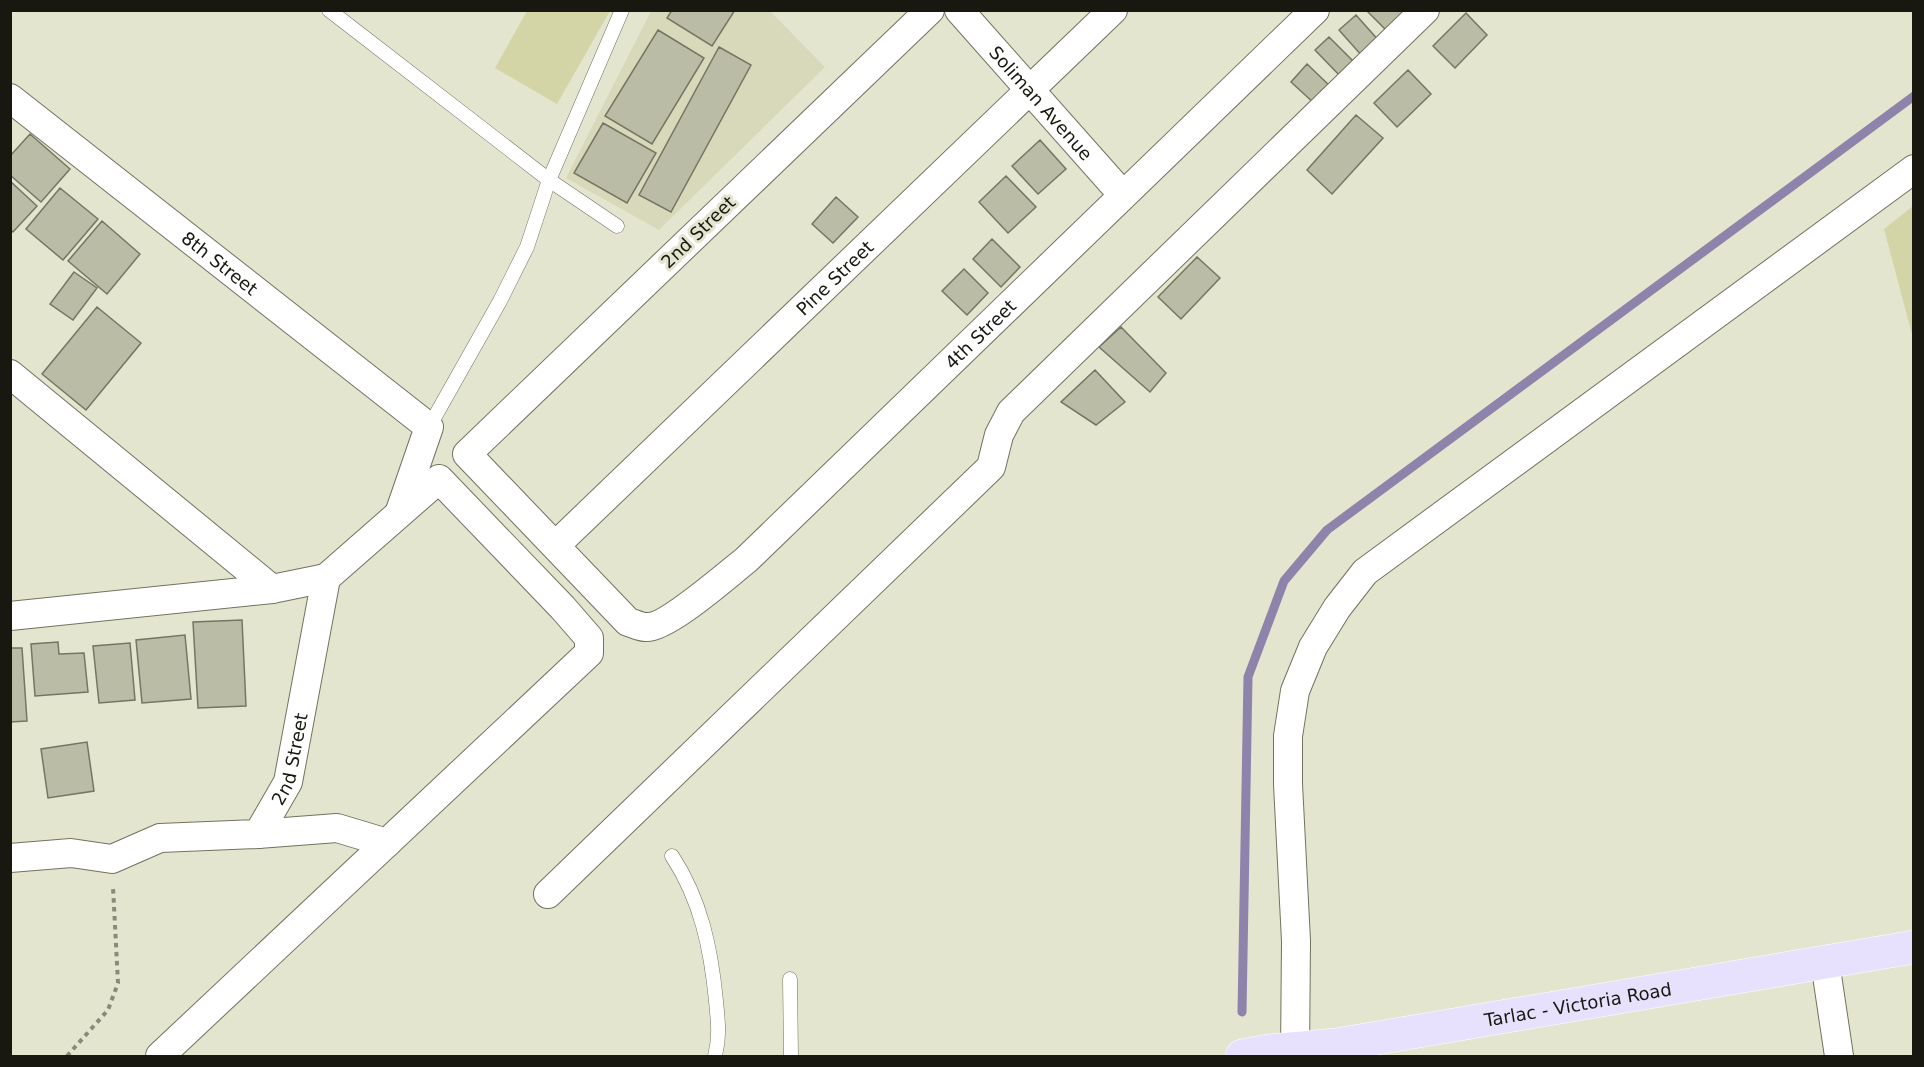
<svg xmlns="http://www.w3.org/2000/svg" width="1924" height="1067" font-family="'DejaVu Sans',sans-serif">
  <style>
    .built { fill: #d8d9bb }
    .green { fill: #d4d5a6 }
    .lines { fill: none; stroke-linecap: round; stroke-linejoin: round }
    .stream { stroke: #8e83aa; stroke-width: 9 }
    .building { fill: #bbbca6; stroke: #757562; stroke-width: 1.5 }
    .service-casing { stroke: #72735f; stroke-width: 15 }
    .minor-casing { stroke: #72735f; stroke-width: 30 }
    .primary-casing { stroke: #fff; stroke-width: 34 }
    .path { stroke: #898a7a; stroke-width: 4; stroke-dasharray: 4.5 4.5; stroke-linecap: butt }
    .service { stroke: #fff; stroke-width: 14 }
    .minor { stroke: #fff; stroke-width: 28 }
    .primary { stroke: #e8e1fd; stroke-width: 33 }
    .labels { text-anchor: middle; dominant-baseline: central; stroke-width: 6; stroke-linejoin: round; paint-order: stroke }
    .street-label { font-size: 18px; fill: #181810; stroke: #e4e5cf }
  </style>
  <rect width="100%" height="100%" fill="#e4e5cf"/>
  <!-- built -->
  <path class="built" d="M651,11h119l55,56 -166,163 -93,-52z"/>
  <!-- green -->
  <path class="green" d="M527,11h83l-53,93 -62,-36z
    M1913,206v132l-29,-109z"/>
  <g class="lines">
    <!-- stream -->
    <path class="stream" d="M1242,1012l6,-335 36,-96 43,-51 587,-434"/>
  </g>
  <!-- building -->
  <path class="building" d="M672,10h63l-23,36 -45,-28z
    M1366,10h37l4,4 -19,18z
    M1466,13l21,22 -32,33 -22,-22z
    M1356,15l24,27 -17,15 -24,-27z
    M658,30l46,28 -52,86 -47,-28z
    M1329,37l27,27 -14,14 -27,-28z
    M719,47l32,18 -80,147 -32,-17z
    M1307,64l25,24 -16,17 -25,-23z
    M1408,70l23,24 -34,33 -23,-24z
    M1356,115l27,23 -51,56 -25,-24z
    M603,123l53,30 -29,50 -53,-30z
    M30,134l40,35 -29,33 -31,-27v-19z
    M1040,140l26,29 -28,25 -26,-28z
    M1006,176l30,31 -28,26 -29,-31z
    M10,181l27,25 -24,26 -3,-3z
    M60,188l38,31 -35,41 -37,-31z
    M836,197l22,20 -25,26 -21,-19z
    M102,221l38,33 -33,40 -39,-33z
    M992,239l28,28 -19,20 -28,-28z
    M1197,257l23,21 -39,41 -23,-22z
    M964,269l24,24 -21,22 -25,-24z
    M74,272l23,16 -24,32 -23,-16z
    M97,307l44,36 -55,67 -44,-36z
    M1121,327l45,46 -16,19 -51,-45z
    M1095,370l30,32 -29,23 -35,-23z
    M242,620l4,86 -48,2 -5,-86z
    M185,635l6,64 -49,4 -6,-63z
    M58,642l1,12 25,-1 4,39 -53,4 -4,-52z
    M130,643l5,57 -36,3 -6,-57z
    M10,648h12l5,73 -17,1z
    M87,742l7,49 -46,7 -7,-49z"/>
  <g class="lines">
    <!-- service casing -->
    <g class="service-casing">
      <path id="service" d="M329,10l220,170 68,46
        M429,427l71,-126 27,-54 22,-67 73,-170
        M672,856c29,44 39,93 44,145 2,21 4,35 -1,55
        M790,979l1,77"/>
    </g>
    <!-- minor casing -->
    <g class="minor-casing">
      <g id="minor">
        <path id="s1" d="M930,10l-463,444 161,168c5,1 12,5 18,5 20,2 82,-53 100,-67l569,-550"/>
        <path id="s2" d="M959,10l164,185"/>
        <path id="s3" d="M10,98l419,329 -29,84"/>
        <path d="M10,374l262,215"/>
        <path id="s4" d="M556,545l557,-535"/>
        <path d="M10,616l262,-27 54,-11"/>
        <path d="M258,834l79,-6 50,15"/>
        <path id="s5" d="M10,858l61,-5 41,6 48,-21 98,-4 30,-52 38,-204 113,-99 124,129 26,30v15l-429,403"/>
        <path d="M548,894l443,-427 8,-32 12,-23 414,-402"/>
        <path d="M1825,962l14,94"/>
        <path d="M1295,1056l1,-115 -8,-157v-48l7,-45 18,-44 24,-39 28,-36 549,-403"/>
      </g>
    </g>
    <!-- primary casing -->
    <g class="primary-casing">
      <g id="primary">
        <path id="s6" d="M1242,1056l26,-5 68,-6 578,-98"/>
      </g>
    </g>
    <!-- path -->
    <path class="path" d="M67,1056l41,-46 10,-27 -5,-96"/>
    <!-- service -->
    <use href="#service" class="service"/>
    <!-- minor -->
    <use href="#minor" class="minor"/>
    <!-- primary -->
    <use href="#primary" class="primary"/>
  </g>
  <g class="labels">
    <!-- street labels -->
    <g class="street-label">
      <text stroke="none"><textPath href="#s2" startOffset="124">Soliman Avenue</textPath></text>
      <text transform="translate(698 232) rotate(-44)">2nd Street</text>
      <text stroke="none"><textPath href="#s3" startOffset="267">8th Street</textPath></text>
      <text stroke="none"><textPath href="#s4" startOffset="386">Pine Street</textPath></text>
      <text stroke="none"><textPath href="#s1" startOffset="1340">4th Street</textPath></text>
      <text stroke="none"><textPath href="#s5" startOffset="336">2nd Street</textPath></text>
      <text stroke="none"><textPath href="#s6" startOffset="340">Tarlac - Victoria Road</textPath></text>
    </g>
  </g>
  <!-- border -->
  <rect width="1924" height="1067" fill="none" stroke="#181810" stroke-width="24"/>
</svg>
